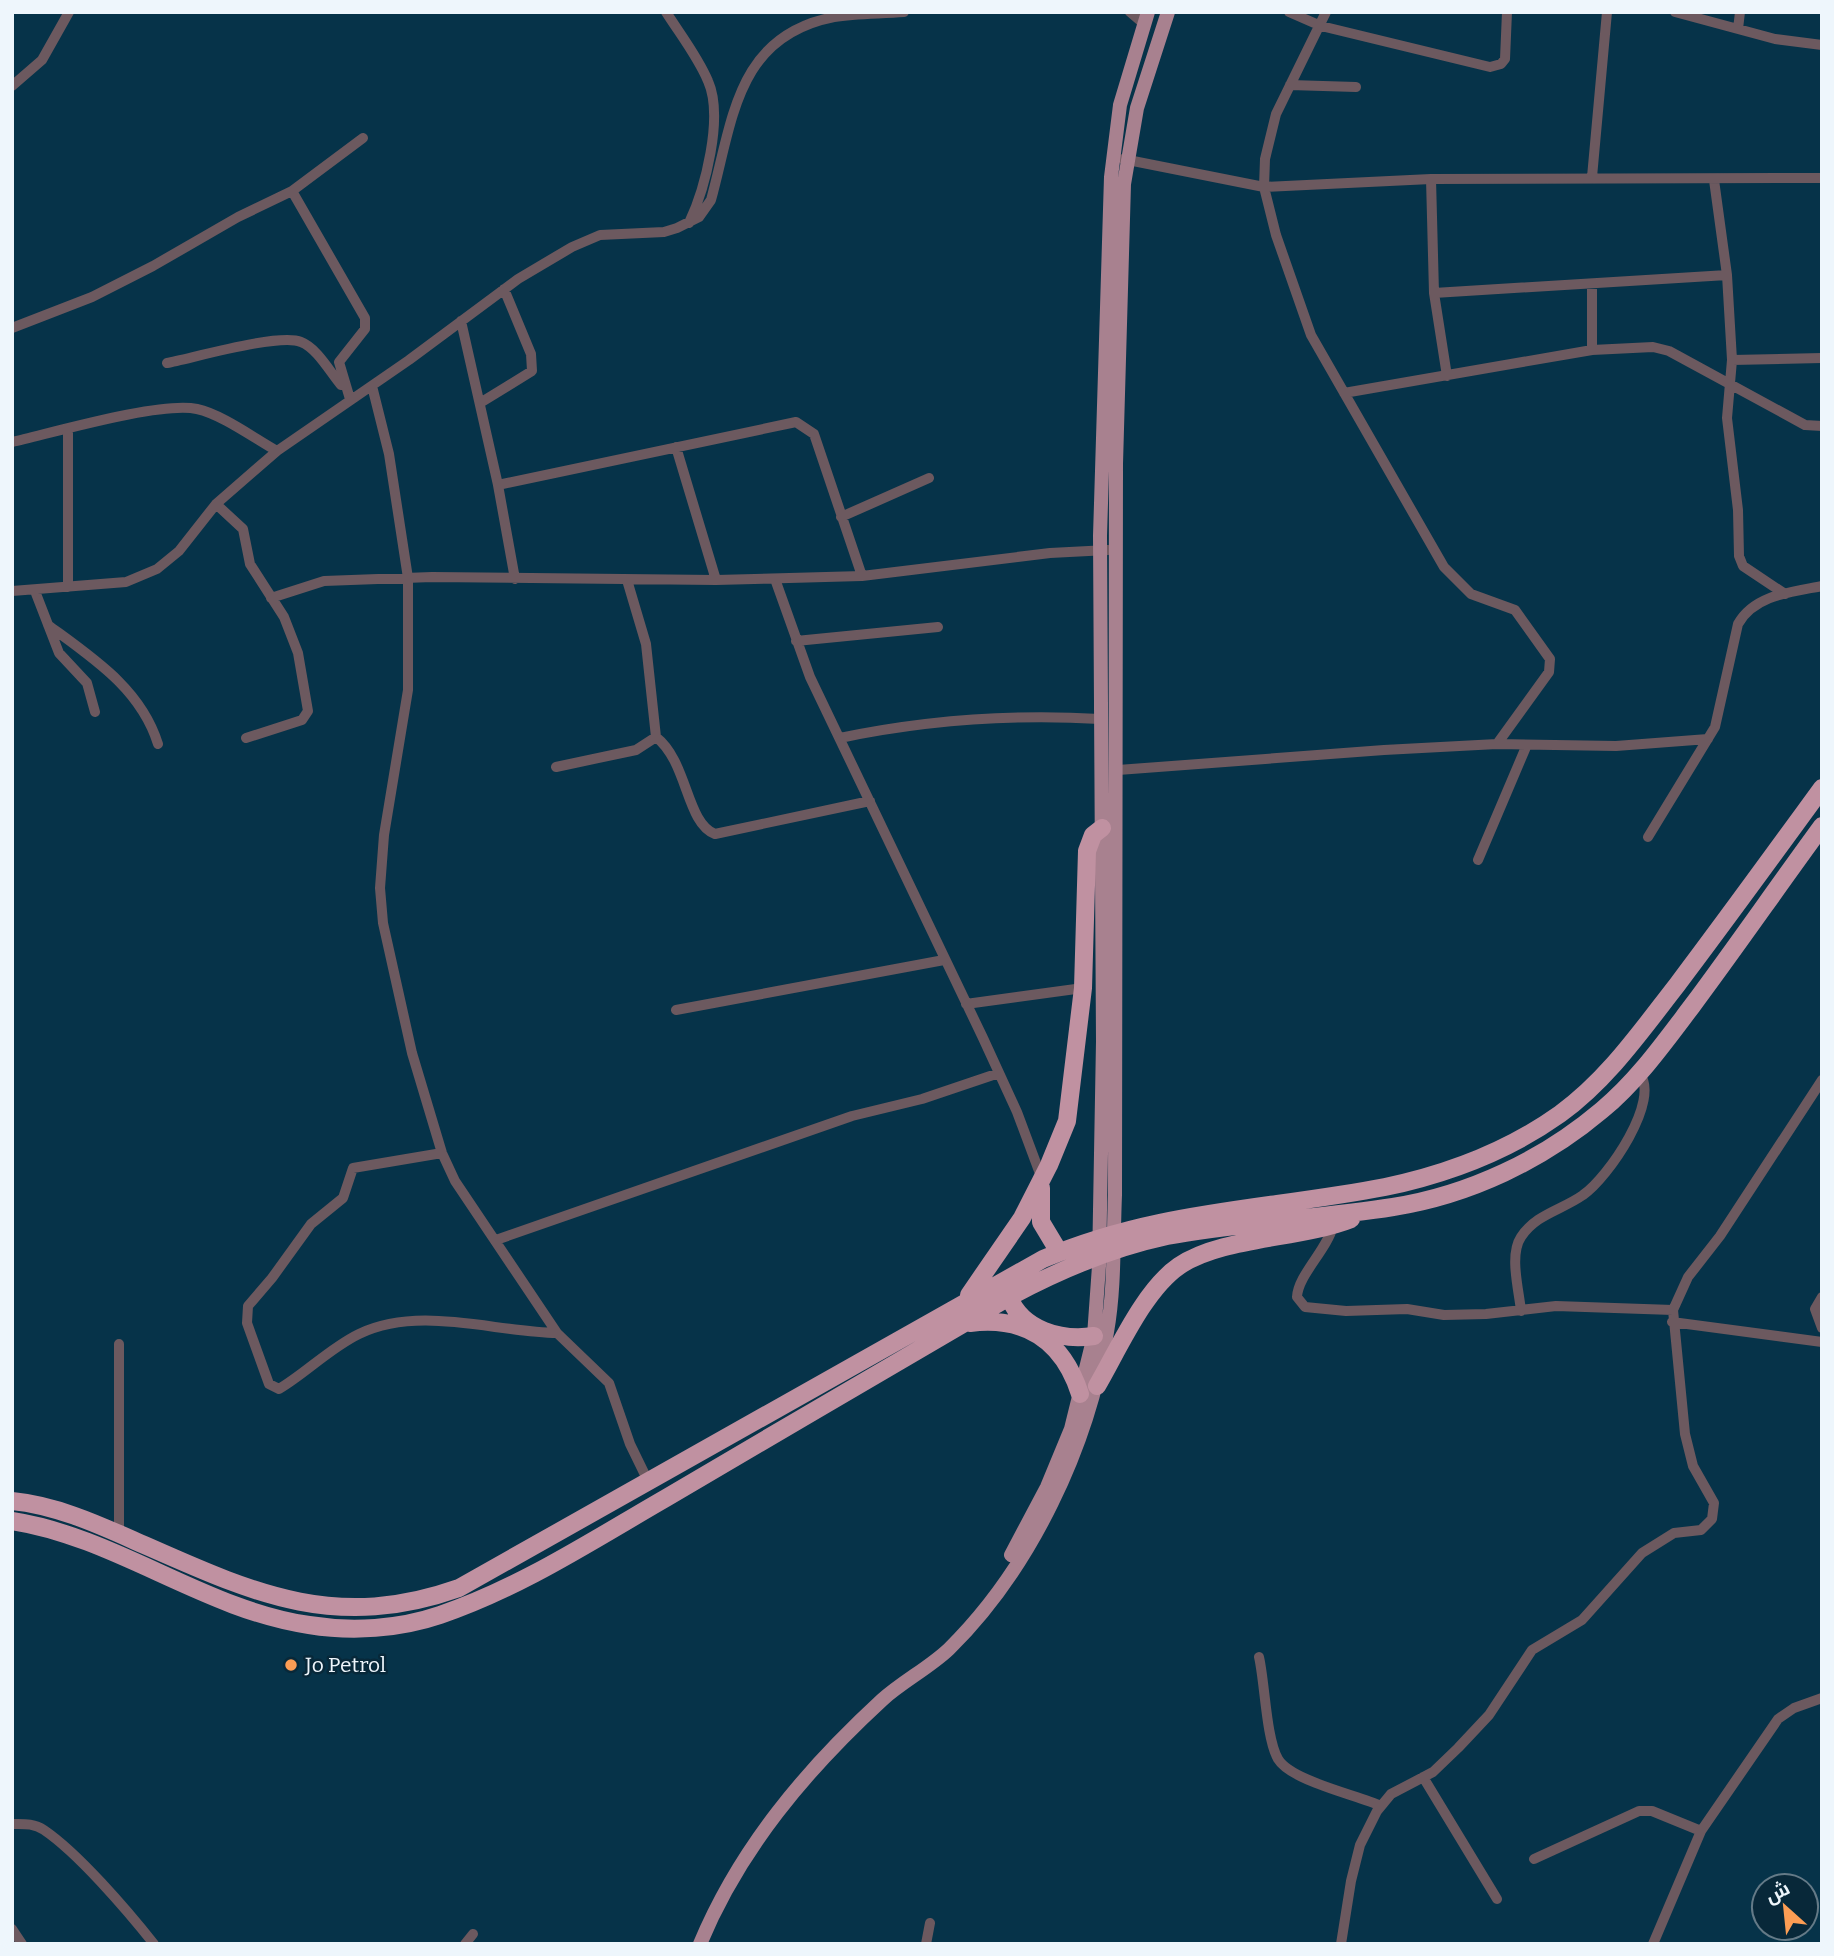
<svg xmlns="http://www.w3.org/2000/svg" width="1834" height="1956" font-family="Bitter,Cairo,serif">
  <style>
    .lines { fill: none; stroke-linecap: round; stroke-linejoin: round }
    .minor { stroke: #6c595f; stroke-width: 10 }
    .major { stroke: #a8818f; stroke-width: 14 }
    .highway { stroke: #c091a1; stroke-width: 18 }
    .poi-dot { fill: #fc9d54; stroke: #082839; stroke-width: 2.5 }
    .labels { text-anchor: middle; dominant-baseline: central; stroke-width: 5; stroke-linejoin: round; paint-order: stroke }
    .poi-label { font-size: 21px; fill: #eef6fc; stroke: #082839; text-anchor: start }
  </style>
  <rect width="100%" height="100%" fill="#063349"/>
  <g class="lines">
    <!-- minor -->
    <path class="minor" d="M666,12c14,22 32,45 42,69 16,36 -3,108 -19,142
      M1130,12l14,12
      M1289,12l32,14 169,41 11,-3 4,-5 2,-47
      M1326,12l-50,102 -11,45 -1,28 12,48 35,100 133,232 27,27 44,16 35,49 -1,13 -52,72
      M1675,12l100,27 47,6
      M1738,29l2,-17
      M1290,85l66,2
      M12,86l30,-26 27,-48
      M1123,159l141,28 167,-8 391,-1
      M1592,177l15,-165
      M1431,179l3,114 293,-18
      M1714,180l13,95 5,85 -5,58 11,92 1,46 4,10 42,28
      M292,191l73,127v11l-26,33 11,37
      M1592,285v65
      M1434,293l13,83
      M461,321l37,164 17,94
      M12,328l80,-31 61,-31 85,-49 54,-26 71,-53
      M1732,360l90,-2
      M167,363c26,-5 112,-30 134,-21 16,6 29,30 40,43
      M372,386l17,68 19,124v112l-24,145 -4,53 3,35 29,130 30,100 13,28 102,152 52,50 21,61 18,37
      M1344,393l248,-43 61,-3 16,4 136,74 17,1
      M480,403l52,-32 -1,-17 -27,-65
      M12,442c40,-9 149,-41 185,-33 24,5 57,29 80,42
      M676,447l40,133
      M498,485l298,-63 18,12 48,142
      M216,504l27,25 7,35 34,53 14,36 10,58 -6,9 -56,18
      M841,517l88,-39
      M775,579l35,98 173,361 34,74 25,67
      M68,587v-158
      M12,591l114,-9 31,-13 22,-18 37,-47 61,-53 132,-91 109,-81 54,-32 28,-12 64,-3 13,-4 22,-11 12,-17c22,-80 25,-164 123,-183 23,-4 47,-3 70,-5
      M35,591l24,62 28,30 8,29
      M271,598l53,-17 108,-4 284,3 146,-4 188,-23 58,-3
      M48,625c45,33 93,64 110,119
      M796,641l142,-14
      M656,737c32,25 30,86 59,97l155,-33
      M840,738c86,-18 173,-24 260,-19
      M556,767l80,-17 20,-13 -10,-93 -19,-64
      M1118,770l266,-20 113,-6 119,2 92,-7
      M1648,837l67,-110 23,-103c16,-29 53,-32 84,-38
      M1478,860l48,-113
      M966,1004l117,-16
      M676,1010l268,-50
      M442,1153l-89,15 -10,30 -32,26 -39,54 -24,28 -1,17 22,61 10,5c27,-16 51,-41 80,-55 61,-29 134,-2 198,-1
      M1333,1226c-6,24 -35,49 -36,71l8,10 41,4 61,-2 37,6 42,-1 70,-8 117,4
      M496,1240l356,-124 70,-17 77,-26
      M1822,1297l-7,12 7,19
      M1521,1311c-2,-21 -12,-56 0,-74 15,-23 41,-27 62,-42 25,-17 79,-96 56,-122
      M1672,1322l150,20
      M119,1344v190
      M1259,1657c6,26 7,81 19,102 13,22 79,36 103,47
      M1423,1777l74,122
      M12,1824c11,0 22,-1 32,6 34,23 83,80 110,114
      M1701,1831l77,-112 16,-11 28,-10
      M1534,1859l105,-48h13l49,20 -48,113
      M12,1929l10,15
      M465,1944l8,-10
      M926,1944l4,-21
      M1341,1944l10,-63 9,-36 17,-34 14,-17 42,-22 25,-24 31,-33 43,-65 50,-30 60,-67 32,-20 27,-3 11,-11 2,-16 -21,-37 -8,-32 -12,-124 15,-33 32,-41 102,-156"/>
    <!-- major -->
    <path class="major" d="M1011,1555l36,-68 24,-58 23,-93 5,-70 4,-225 -3,-505 11,-359 9,-72 28,-93
      M700,1944c40,-96 106,-174 182,-244 21,-19 47,-32 67,-51 83,-82 139,-203 158,-317 8,-45 6,-92 8,-137l1,-731 8,-280 13,-76 31,-96"/>
    <!-- highway -->
    <path class="highway" d="M1041,1188v34l18,30
      M969,1295l53,-77 27,-53 18,-44 16,-133 4,-137 6,-16 9,-7
      M1009,1297c13,33 52,44 85,39
      M970,1323c56,-7 93,18 110,71
      M1097,1386c21,-36 47,-96 82,-120 42,-29 121,-27 172,-47
      M12,1501c42,4 83,22 121,39 116,51 199,93 326,48l584,-329c115,-49 223,-49 342,-72 62,-13 123,-36 175,-73 48,-35 81,-83 117,-129 49,-65 97,-131 145,-197
      M12,1521c104,16 193,89 297,104 43,7 90,4 131,-10 80,-27 153,-75 226,-117 114,-67 229,-135 343,-201 50,-27 102,-49 158,-61 74,-14 151,-17 226,-29 76,-12 150,-47 209,-97 35,-29 62,-67 90,-104 44,-59 86,-120 130,-180"/>
  </g>
  <!-- markers -->
  <circle class="poi-dot" cx="291" cy="1665" r="7"/>
  <g class="labels">
    <!-- poi labels -->
    <g class="poi-label">
      <text x="305" y="1665">Jo Petrol</text>
    </g>
  </g>
  <!-- border -->
  <rect width="1834" height="1956" fill="none" stroke="#eef6fc" stroke-width="28"/>
  <!-- north arrow -->
  <g transform="translate(1785 1907) rotate(333)"><circle r="33" fill="#082839" stroke="#647a87" stroke-width="2"/>
  <path d="M0-5L12 26L0 18L-12 26Z" fill="#fc9d54"/>
  <text y="-10" font-size="19" font-weight="bold" text-anchor="middle" fill="#eef6fc">ش</text>
  </g>
</svg>
